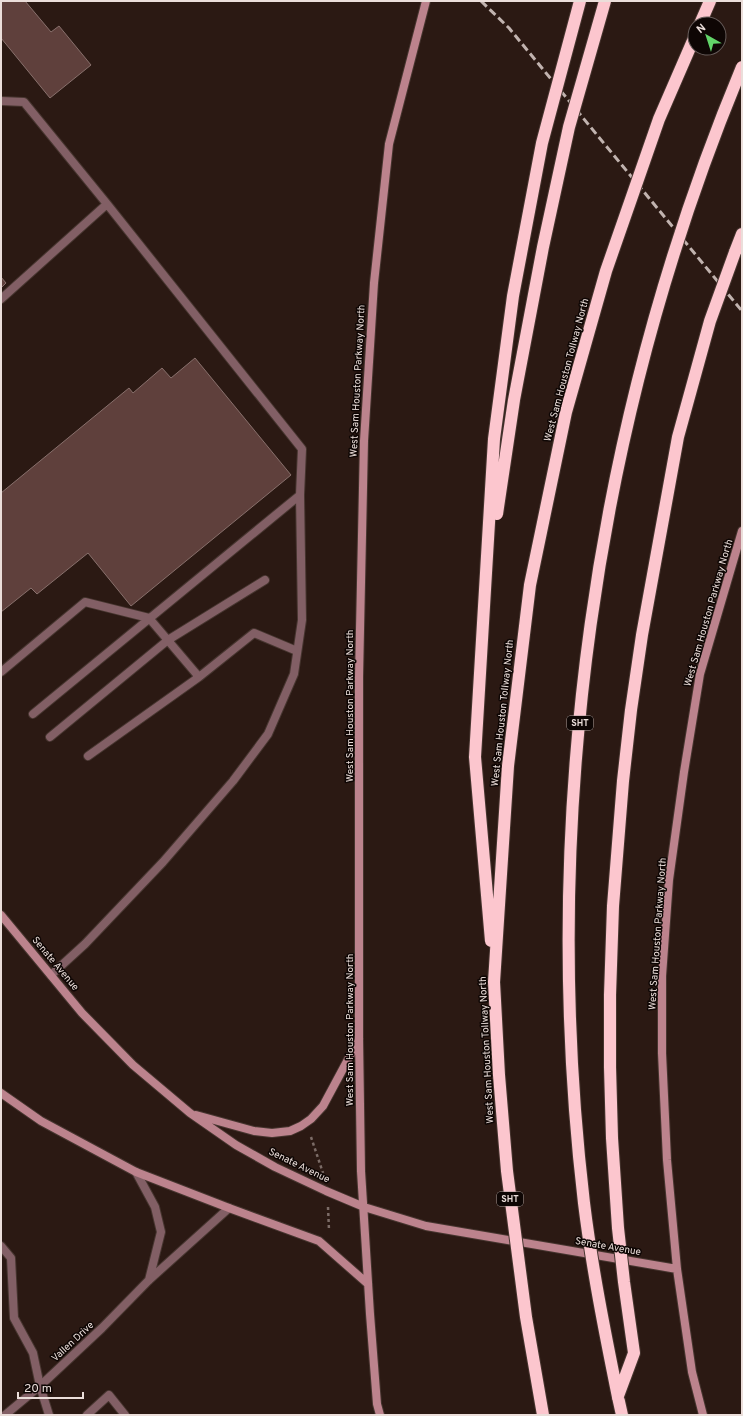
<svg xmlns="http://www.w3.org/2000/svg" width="743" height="1416" font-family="Overpass,sans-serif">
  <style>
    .building { fill: #5f403c; stroke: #88706c }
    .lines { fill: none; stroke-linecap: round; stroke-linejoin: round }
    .service-casing { stroke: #46352f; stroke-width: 10 }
    .minor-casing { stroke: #46352f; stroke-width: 10 }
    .secondary-casing { stroke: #46352f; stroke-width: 10 }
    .motorway-casing { stroke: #46352f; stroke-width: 14 }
    .path { stroke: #7c6c67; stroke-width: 2.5; stroke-dasharray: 3 3; stroke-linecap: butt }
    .service { stroke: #825f65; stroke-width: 8 }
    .minor { stroke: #825f65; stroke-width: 8 }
    .secondary { stroke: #bc838d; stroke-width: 8 }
    .motorway { stroke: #fcc6ce; stroke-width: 12 }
    .rail { stroke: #c1b3af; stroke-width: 3; stroke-dasharray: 8 4; stroke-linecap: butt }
    .motorway-bridge-casing { stroke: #46352f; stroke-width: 14; stroke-linecap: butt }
    .motorway-bridge { stroke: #fcc6ce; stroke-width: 12 }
    .labels { text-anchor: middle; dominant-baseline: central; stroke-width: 3; stroke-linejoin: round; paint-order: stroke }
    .shield { fill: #0e0604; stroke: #a99d9a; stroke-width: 1 }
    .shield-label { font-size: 9px; font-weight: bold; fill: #ebdeda }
    .street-label { font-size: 10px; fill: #ebdeda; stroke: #0e0604 }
  </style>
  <rect width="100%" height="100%" fill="#2b1913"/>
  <!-- building -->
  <path class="building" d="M1,1h24l26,31 8,-6 32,39 -41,33 -49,-60z
    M1,277l5,6 -5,5z
    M195,358l96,117 -160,131 -43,-53 -51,41 -6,-6 -30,24v-119l128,-105 4,5 29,-25 9,10z"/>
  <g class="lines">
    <!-- service casing -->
    <g class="service-casing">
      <path id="service" d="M1,101l23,1 83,102 195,245 -2,46 -267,219
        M1,299l106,-95
        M1,672l84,-70 64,16 50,59
        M50,737l118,-97 97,-60
        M88,756l111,-79 55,-44 43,18
        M51,975l34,-31 78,-82 70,-81 35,-47 26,-60 8,-54 -2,-125
        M1,1246l10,12 3,60 19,35 7,33 9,29
        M87,1415l22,-20 16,20"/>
    </g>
    <!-- minor casing -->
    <g class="minor-casing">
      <path id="minor" d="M136,1172l19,35 6,25 -12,48
        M5,1415l35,-29 62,-58 47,-48 80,-72"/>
    </g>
    <!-- secondary casing -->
    <g class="secondary-casing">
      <path id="secondary" d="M1,915l81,98 51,52 57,48 46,32 39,22 51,24 38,16 62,19 251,43
        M1,1093l40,28 95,51 93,36 90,33 49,43
        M196,1115l58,16 18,2 18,-2 11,-5 10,-7 12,-13 36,-67
        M380,1415l-3,-11 -7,-90 -9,-143 -2,-133v-361l5,-236 10,-158 15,-139 37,-143
        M703,1415l-11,-43 -15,-103 -10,-109 -5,-107v-77l7,-96 15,-108 16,-98 42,-143"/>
    </g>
    <!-- motorway casing -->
    <g class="motorway-casing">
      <path id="motorway" d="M700,24l10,-23
        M735,252l7,-18
        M618,1397l4,18"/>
    </g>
    <!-- path -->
    <path class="path" d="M311,1137l12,36
      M328,1207l1,23"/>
    <!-- service -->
    <use href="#service" class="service"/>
    <!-- minor -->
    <use href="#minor" class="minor"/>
    <!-- secondary -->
    <use href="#secondary" class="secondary"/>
    <!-- motorway -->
    <use href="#motorway" class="motorway"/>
    <!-- rail -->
    <path class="rail" d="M481,1l28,27 233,283"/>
    <!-- motorway-bridge casing -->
    <g class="motorway-bridge-casing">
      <path id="motorway-bridge" d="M497,514l17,-114 29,-153 26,-120 36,-126
        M491,941l-16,-184 19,-318 19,-143 29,-153 38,-142
        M618,1396l16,-43 -10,-71 -6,-54 -6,-90 -2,-71v-72l3,-89 10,-125 8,-71 11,-75 36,-198 32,-116 25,-69
        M618,1397c-13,-64 -26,-129 -34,-194 -45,-383 10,-781 158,-1136
        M543,1415l-17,-98 -19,-146 -8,-96 -5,-93 14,-216 22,-181 36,-173 40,-141 53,-152 36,-83"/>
    </g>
    <!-- motorway-bridge -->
    <use href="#motorway-bridge" class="motorway-bridge"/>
  </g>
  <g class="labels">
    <!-- shield labels -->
    <g class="shield">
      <rect x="567" y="716" width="26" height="14" rx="3"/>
      <rect x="497" y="1192" width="26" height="14" rx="3"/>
    </g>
    <g class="shield-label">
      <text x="580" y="723">SHT</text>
      <text x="510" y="1199">SHT</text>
    </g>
    <!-- street labels -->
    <g class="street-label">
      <text transform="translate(567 370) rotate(-75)">West Sam Houston Tollway North</text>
      <text transform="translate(358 381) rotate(-87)">West Sam Houston Parkway North</text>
      <text transform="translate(709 613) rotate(-74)">West Sam Houston Parkway North</text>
      <text transform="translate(350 706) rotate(-90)">West Sam Houston Parkway North</text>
      <text transform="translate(503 713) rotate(-84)">West Sam Houston Tollway North</text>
      <text transform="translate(658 934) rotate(-86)">West Sam Houston Parkway North</text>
      <text transform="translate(55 964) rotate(50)">Senate Avenue</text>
      <text transform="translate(350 1030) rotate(-90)">West Sam Houston Parkway North</text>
      <text transform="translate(487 1050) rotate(-93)">West Sam Houston Tollway North</text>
      <text transform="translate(299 1166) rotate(26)">Senate Avenue</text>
      <text transform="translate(608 1247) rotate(10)">Senate Avenue</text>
      <text transform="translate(73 1342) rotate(-43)">Vallen Drive</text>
    </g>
  </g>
  <!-- border -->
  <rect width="743" height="1416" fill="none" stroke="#ebdeda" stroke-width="4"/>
  <!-- north arrow -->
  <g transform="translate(707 36) rotate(321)"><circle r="19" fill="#0e0604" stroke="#665c5a"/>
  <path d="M0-3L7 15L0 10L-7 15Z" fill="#62d469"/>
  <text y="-6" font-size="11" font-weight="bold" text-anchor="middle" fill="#ebdeda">N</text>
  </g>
  <!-- scale -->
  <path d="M18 1392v6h65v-6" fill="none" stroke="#ebdeda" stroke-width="2"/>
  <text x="24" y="1392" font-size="12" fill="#ebdeda" stroke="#0e0604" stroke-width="3" paint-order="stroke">20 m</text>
</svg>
